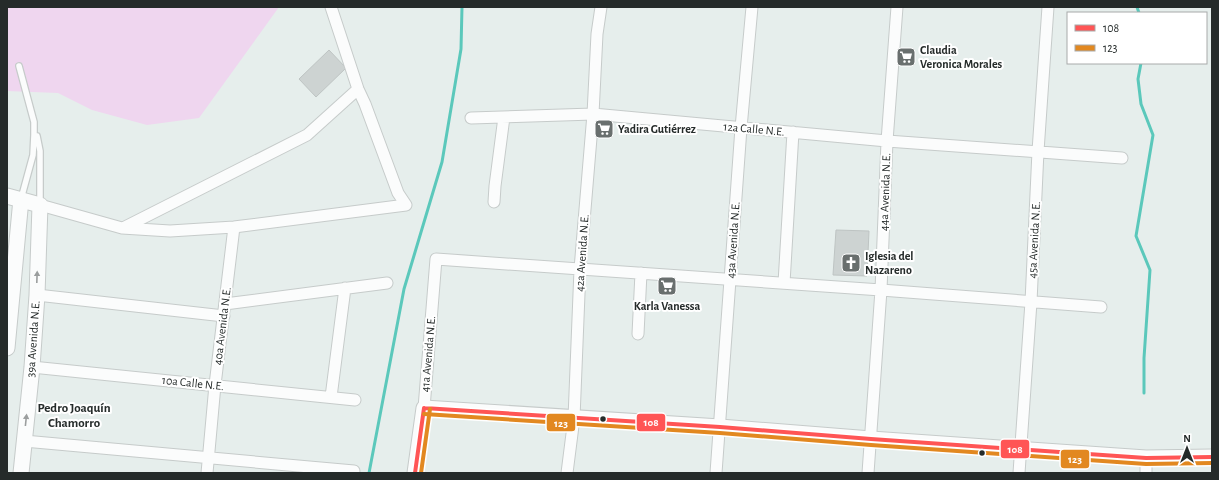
<svg xmlns="http://www.w3.org/2000/svg" width="1219" height="480" font-family="'Alegreya Sans',sans-serif">
  <style>
    .green { fill: #efd6ef }
    .lines { fill: none; stroke-linecap: round; stroke-linejoin: round }
    .stream { stroke: #5bc8bb; stroke-width: 3 }
    .building { fill: #cdd3d2; stroke: #bec4c3 }
    .lane-casing { stroke: #c6cbca; stroke-width: 8 }
    .street-casing { stroke: #c6cbca; stroke-width: 13 }
    .secondary-casing { stroke: #c6cbca; stroke-width: 17 }
    .lane { stroke: #fbfcfc; stroke-width: 5.5 }
    .street { stroke: #fbfcfc; stroke-width: 11 }
    .secondary { stroke: #fbfcfc; stroke-width: 15 }
    .bus-1-casing { stroke: #fff; stroke-width: 7 }
    .bus-2-casing { stroke: #fff; stroke-width: 7 }
    .bus-1 { stroke: #f55; stroke-width: 4 }
    .bus-2 { stroke: #e28820; stroke-width: 4 }
    .oneway { fill: #9b9e9e }
    .bus-dot { fill: #252b2a; stroke: #fff; stroke-width: 1.5 }
    .labels { text-anchor: middle; dominant-baseline: central; stroke-width: 4; stroke-linejoin: round; paint-order: stroke }
    .poi-label { font-size: 12px; font-weight: bold; fill: #252b2a; stroke: #fff; text-anchor: start }
    .street-label { font-size: 12px; fill: #252b2a; stroke: #fff }
    .neighbourhood-label { font-size: 13px; font-weight: bold; fill: #252b2a; stroke: #fff }
    .line-badge { stroke: #fff; stroke-width: 1.5 }
    .badge-label { font-size: 11px; text-anchor: middle; font-weight: bold; fill: #fff }
  </style>
  <rect width="100%" height="100%" fill="#e6eeec"/>
  <!-- green -->
  <path class="green" d="M7,7h272l-80,111 -52,7 -55,-15 -34,-17 -51,-2z"/>
  <g class="lines">
    <!-- stream -->
    <path class="stream" d="M1137,7l2,6
      M1141,63l-3,16 3,25 12,31 -17,101 14,34 -6,88v35
      M369,473l35,-184 38,-127 19,-113 1,-42"/>
  </g>
  <!-- building -->
  <path class="building" d="M329,50l17,18 -30,29 -17,-18z
    M836,230l33,1 -2,45 -34,-1z"/>
  <g class="lines">
    <!-- lane casing -->
    <g class="lane-casing">
      <path id="lane" d="M19,66l15,56v13l-1,20 -12,44
        M37,136l3,15v54"/>
    </g>
    <!-- street casing -->
    <g class="street-casing">
      <path id="street" d="M471,118l122,-4 294,27 235,17
        M494,202l1,-16 9,-69
        M40,205l82,23 48,3 64,-4 172,-22 -8,-12 -33,-89 -7,-15 -27,-82
        M123,228l184,-93 51,-46
        M784,283l9,-151
        M37,295l187,21
        M225,304l162,-21
        M638,334l3,-61
        M32,367l323,33
        M331,397l14,-109
        M424,408l12,-149 445,31 220,17
        M24,441l330,30
        M207,473l8,-88 19,-158
        M567,473l7,-55 6,-149 13,-155 4,-80 4,-27
        M716,473l25,-345 11,-121
        M868,473l13,-183 6,-149 10,-134
        M1019,473l12,-171 7,-151 10,-144
        M1146,473v-15"/>
    </g>
    <!-- secondary casing -->
    <g class="secondary-casing">
      <path id="secondary" d="M7,196l33,9 -3,90 -5,72 -11,106
        M7,348l14,-149
        M415,473l9,-65 296,19 151,12 275,19 66,-1"/>
    </g>
    <!-- lane -->
    <use href="#lane" class="lane"/>
    <!-- street -->
    <use href="#street" class="street"/>
    <!-- secondary -->
    <use href="#secondary" class="secondary"/>
    <!-- bus-1 casing -->
    <g class="bus-1-casing">
      <path id="bus-1" d="M424,408l296,19 151,12 275,19 66,-1
        M415,473l9,-65"/>
    </g>
    <!-- bus-2 casing -->
    <g class="bus-2-casing">
      <path id="bus-2" d="M424,414l296,19 151,12 275,19 66,-1
        M421,473l9,-64"/>
    </g>
    <!-- bus-1 -->
    <use href="#bus-1" class="bus-1"/>
    <!-- bus-2 -->
    <use href="#bus-2" class="bus-2"/>
  </g>
  <!-- one-way arrows -->
  <defs><path id="oneway-solid" d="M-6-.8H1V-3.2L6.5 0L1 3.2V.8H-6Z"/></defs>
  <g class="oneway">
    <use href="#oneway-solid" transform="translate(37 277) rotate(-88)"/>
    <use href="#oneway-solid" transform="translate(26 420) rotate(-84)"/>
  </g>
  <!-- icons -->
  <defs>
    <g id="supermarket-square" transform="scale(1)"><rect x="-9" y="-9" width="18" height="18" rx="4" fill="#696f6e" stroke="#fff"/><path d="M-6-5.5h2.5l.6 2H6L4.5 2H-2.5L-4.4-4H-6ZM-1.5 3.2a1.3 1.3 0 1 0 .1 0ZM3 3.2a1.3 1.3 0 1 0 .1 0Z" fill="#fff"/></g>
    <g id="church-square" transform="scale(1)"><rect x="-9" y="-9" width="18" height="18" rx="4" fill="#696f6e" stroke="#fff"/><path d="M-1.2-6h2.4v3.5h3.3v2.4h-3.3V6h-2.4V-.1h-3.3v-2.4h3.3Z" fill="#fff"/></g>
  </defs>
  <g fill-rule="evenodd">
    <use href="#supermarket-square" x="906" y="57"/>
    <use href="#supermarket-square" x="604" y="129"/>
    <use href="#church-square" x="851" y="263"/>
    <use href="#supermarket-square" x="667" y="286"/>
  </g>
  <!-- markers -->
  <g class="bus-dot">
    <circle cx="603" cy="419" r="3.5"/>
    <circle cx="982" cy="453" r="3.5"/>
  </g>
  <g class="labels">
    <!-- poi labels -->
    <g class="poi-label">
      <text x="920" y="50">Claudia<tspan x="920" dy="14">Veronica Morales</tspan></text>
      <text x="618" y="129">Yadira Gutiérrez</text>
      <text x="865" y="256">Iglesia del<tspan x="865" dy="14">Nazareno</tspan></text>
      <text x="667" y="306" text-anchor="middle">Karla Vanessa</text>
    </g>
    <!-- street labels -->
    <g class="street-label">
      <text transform="translate(754 129) rotate(5)">12a Calle N.E.</text>
      <text transform="translate(885 192) rotate(-88)">44a Avenida N.E.</text>
      <text transform="translate(733 240) rotate(-86)">43a Avenida N.E.</text>
      <text transform="translate(1034 240) rotate(-87)">45a Avenida N.E.</text>
      <text transform="translate(582 253) rotate(-86)">42a Avenida N.E.</text>
      <text transform="translate(222 326) rotate(-83)">40a Avenida N.E.</text>
      <text transform="translate(33 339) rotate(-86)">39a Avenida N.E.</text>
      <text transform="translate(428 354) rotate(-85)">41a Avenida N.E.</text>
      <text transform="translate(193 383) rotate(6)">10a Calle N.E.</text>
    </g>
    <!-- neighbourhood labels -->
    <g class="neighbourhood-label">
      <text x="74" y="408">Pedro Joaquín<tspan x="74" dy="15">Chamorro</tspan></text>
    </g>
  </g>
  <g class="line-badge">
    <rect x="636" y="413" width="30" height="19" rx="4" fill="#f55"/>
    <rect x="546" y="413" width="30" height="19" rx="4" fill="#e28820"/>
    <rect x="1000" y="439" width="30" height="20" rx="4" fill="#f55"/>
    <rect x="1060" y="449" width="30" height="20" rx="4" fill="#e28820"/>
  </g>
  <g class="badge-label">
    <text x="651" y="426">108</text>
    <text x="561" y="427">123</text>
    <text x="1015" y="453">108</text>
    <text x="1075" y="463">123</text>
  </g>
  <!-- border -->
  <rect width="1219" height="480" fill="none" stroke="#252b2a" stroke-width="16"/>
  <!-- legend -->
  <rect x="1067" y="12" width="140" height="52" fill="#ffffff" stroke="#a8aaaa"/>
  <rect x="1075" y="25" width="20" height="6" fill="#ff5555" stroke="#a8aaaa"/>
  <text x="1103" y="32" font-size="12" fill="#252b2a">108</text>
  <rect x="1075" y="45" width="20" height="6" fill="#e28820" stroke="#a8aaaa"/>
  <text x="1103" y="52" font-size="12" fill="#252b2a">123</text>
  <!-- north arrow -->
  <g transform="translate(1187 448)" stroke="#ffffff" stroke-width="3" paint-order="stroke">
  <path d="M0-3L7 15L0 10L-7 15Z" fill="#252b2a"/>
  <text y="-6" font-size="11" font-weight="bold" text-anchor="middle" fill="#252b2a">N</text>
  </g>
</svg>
